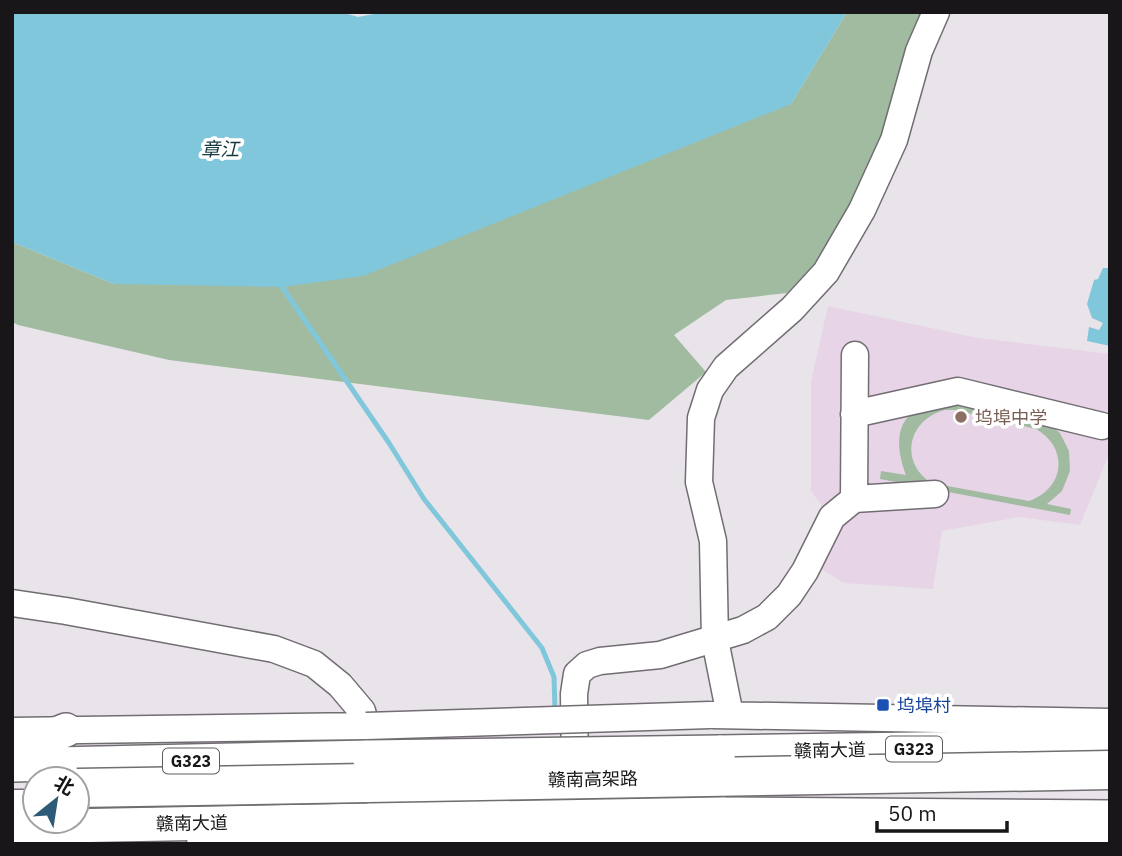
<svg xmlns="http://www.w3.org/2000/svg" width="1122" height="856" font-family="'IBM Plex Sans','Noto Sans SC',sans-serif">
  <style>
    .education { fill: #e7d5e7 }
    .green { fill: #a1bba1; fill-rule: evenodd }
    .water { fill: #81c7dc }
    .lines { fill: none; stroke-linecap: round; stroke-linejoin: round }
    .stream { stroke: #81c7dc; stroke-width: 5 }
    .minor-casing { stroke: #716d72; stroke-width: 29 }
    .major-casing { stroke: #716d72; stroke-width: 36 }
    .highway-casing { stroke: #716d72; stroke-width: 41 }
    .minor { stroke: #fff; stroke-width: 26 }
    .major { stroke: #fff; stroke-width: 33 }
    .highway { stroke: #fff; stroke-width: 38 }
    .minor-bridge-casing { stroke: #716d72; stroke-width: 29; stroke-linecap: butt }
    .major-bridge-casing { stroke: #716d72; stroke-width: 36; stroke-linecap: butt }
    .highway-bridge-casing { stroke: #716d72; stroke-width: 41; stroke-linecap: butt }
    .minor-bridge { stroke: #fff; stroke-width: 26 }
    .major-bridge { stroke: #fff; stroke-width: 33 }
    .highway-bridge { stroke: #fff; stroke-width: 38 }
    .education-dot { fill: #8d6e63; stroke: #fff; stroke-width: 2.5 }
    .transit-dot { fill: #1a4fb4; stroke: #fff; stroke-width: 2.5 }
    .labels { text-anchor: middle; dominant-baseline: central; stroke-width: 7; stroke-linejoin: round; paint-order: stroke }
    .shield { fill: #fff; stroke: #5d5c5d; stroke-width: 2 }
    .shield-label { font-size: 16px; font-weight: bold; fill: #181618 }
    .education-label { font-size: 18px; fill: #785e54; stroke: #fff; text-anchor: start }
    .transit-label { font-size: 18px; fill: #164399; stroke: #fff; text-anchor: start }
    .street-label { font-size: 18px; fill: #181618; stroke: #fff }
    .water-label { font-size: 19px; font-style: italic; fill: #163841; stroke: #fff }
  </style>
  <rect width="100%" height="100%" fill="#e8e4ea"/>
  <!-- education -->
  <path class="education" d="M828,306l150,32 132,16v98l-30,73 -61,-8 -77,14 -9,58 -89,-6 -27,-16 18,-43 -24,-33v-110z"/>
  <!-- green -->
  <path class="green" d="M847,12h75l-33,118 -56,114 -46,49 -61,7 -52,35 32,37 -57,48 -480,-60 -151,-35 -6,-3v-80l102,42 677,-180z
    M940,397l112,29 8,7 9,18 1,20 -8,20 -15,13 24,5 -1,6 -190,-36 1,-8 25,4c-8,-21 -13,-48 8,-64 7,-6 17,-9 26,-14zM945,410h10l81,19c33,19 29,59 -7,72l-98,-18c-33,-22 -22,-64 14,-73z"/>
  <!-- water -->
  <path class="water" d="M12,12h329l17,5 26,-5h463l-56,92 -428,172 -81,11 -168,-3 -102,-42z
    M1103,268h7v78l-23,-5 2,-14 10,3 4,-7 -11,-5 -5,-14 7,-24 4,-1z"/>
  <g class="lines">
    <!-- stream -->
    <path class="stream" d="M282,283v4l107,156 35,56 118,149 12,29 1,34"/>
    <!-- minor casing -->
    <g class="minor-casing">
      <path id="minor" d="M854,414l104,-23 144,35
        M854,499l1,-144
        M12,603l54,8 208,38 40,15 26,21 22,26 4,15 -354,5
        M713,715l397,7
        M730,715l-15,-75 -2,-99 -14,-59 2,-64 9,-28 16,-23 66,-58 34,-37 36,-62 32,-70 25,-89 17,-39
        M575,772l-1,-78 3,-20 10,-9 13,-4 60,-6 83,-25 24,-13 22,-22 16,-24 27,-54 22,-18 81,-5
        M200,844l173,-3
        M722,844l-1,-10h389"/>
    </g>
    <!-- major casing -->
    <g class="major-casing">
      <path id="major" d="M12,752l54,-22
        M719,752l391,-6
        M12,765l357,-8
        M722,814l388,3
        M12,827l359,-7"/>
    </g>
    <!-- highway casing -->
    <g class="highway-casing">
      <path id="highway" d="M12,809h23"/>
    </g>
    <!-- minor -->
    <use href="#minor" class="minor"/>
    <!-- major -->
    <use href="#major" class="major"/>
    <!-- highway -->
    <use href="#highway" class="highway"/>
    <!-- minor-bridge casing -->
    <g class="minor-bridge-casing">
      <path id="minor-bridge" d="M366,726l344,-11
        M373,841l348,-7"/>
    </g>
    <!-- major-bridge casing -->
    <g class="major-bridge-casing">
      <path id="major-bridge" d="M369,757l350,-5
        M371,820l351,-6"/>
    </g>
    <!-- highway-bridge casing -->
    <g class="highway-bridge-casing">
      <path id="highway-bridge" d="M77,788l1033,-18"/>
    </g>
    <!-- minor-bridge -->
    <use href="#minor-bridge" class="minor-bridge"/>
    <!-- major-bridge -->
    <use href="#major-bridge" class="major-bridge"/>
    <!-- highway-bridge -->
    <use href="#highway-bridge" class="highway-bridge"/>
  </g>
  <!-- markers -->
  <circle class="education-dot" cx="961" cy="417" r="7"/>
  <rect class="transit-dot" x="876" y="698" width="14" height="14" rx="3.5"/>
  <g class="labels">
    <!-- shield labels -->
    <g class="shield">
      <rect x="886" y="736.5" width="56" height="25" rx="5"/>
      <rect x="163" y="748.5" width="56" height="25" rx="5"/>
    </g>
    <g class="shield-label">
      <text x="914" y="749">G323</text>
      <text x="191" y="761">G323</text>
    </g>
    <!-- education labels -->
    <g class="education-label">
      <text x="975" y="417">坞埠中学</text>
    </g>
    <!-- transit labels -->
    <g class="transit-label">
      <text x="897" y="705">坞埠村</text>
    </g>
    <!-- street labels -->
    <g class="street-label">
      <text transform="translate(830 750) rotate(-1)">赣南大道</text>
      <text transform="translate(593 779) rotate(-1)">赣南高架路</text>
      <text transform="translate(192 823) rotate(-1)">赣南大道</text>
    </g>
    <!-- water labels -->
    <g class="water-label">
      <text x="220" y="149">章江</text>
    </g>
  </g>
  <!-- border -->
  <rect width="1122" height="856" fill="none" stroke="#181618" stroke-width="28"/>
  <!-- north arrow -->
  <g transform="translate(56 800) rotate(30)"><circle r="33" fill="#ffffff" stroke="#a3a2a3" stroke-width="2"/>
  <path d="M0-5L12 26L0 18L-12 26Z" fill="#2b5b79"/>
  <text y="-10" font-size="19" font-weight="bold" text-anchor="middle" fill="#181618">北</text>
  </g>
  <!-- scale -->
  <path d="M877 821v10h130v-10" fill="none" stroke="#181618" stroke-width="3.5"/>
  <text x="888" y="821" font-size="21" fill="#181618" stroke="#ffffff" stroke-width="5" paint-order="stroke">50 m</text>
</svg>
